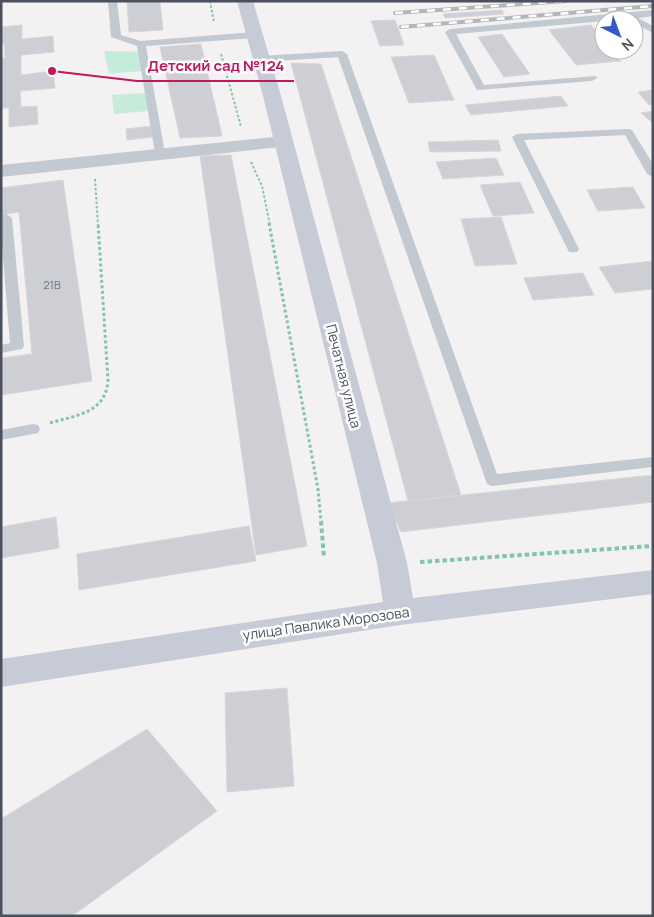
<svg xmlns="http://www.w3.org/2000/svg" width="654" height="917" font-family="Manrope,sans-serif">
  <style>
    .green { fill: #c5ebdb }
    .building { fill: #cecfd5; stroke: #d6d6db }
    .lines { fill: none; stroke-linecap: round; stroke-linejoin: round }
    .path-far2 { stroke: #81c5b0; stroke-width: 2; stroke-dasharray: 2.5 2; stroke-linecap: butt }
    .path-far1 { stroke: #81c5b0; stroke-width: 3; stroke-dasharray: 3 2.5; stroke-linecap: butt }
    .path { stroke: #81c5b0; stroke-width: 4; stroke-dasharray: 4.5 3; stroke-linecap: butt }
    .lane { fill: #c3c9d1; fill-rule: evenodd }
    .street { fill: #c3c9d1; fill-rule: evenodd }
    .secondary { fill: #c6cbd7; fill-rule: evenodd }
    .rail-casing { stroke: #b4b5ba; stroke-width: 4 }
    .rail { stroke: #fff; stroke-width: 2.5; stroke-dasharray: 8; stroke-linecap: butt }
    .labels { text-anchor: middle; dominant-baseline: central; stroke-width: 5; stroke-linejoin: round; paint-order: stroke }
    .number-label { font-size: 11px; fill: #6c707a }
    .street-label { font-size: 14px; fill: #4b515c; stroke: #fff }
    .leader { fill: none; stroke: #c2185b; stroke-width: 2 }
    .callout-dot { fill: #c2185b; stroke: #fff; stroke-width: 2 }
    .callout-label { font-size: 15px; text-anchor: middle; font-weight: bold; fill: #c2185b; stroke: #fff; stroke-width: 5; stroke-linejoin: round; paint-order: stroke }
  </style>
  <rect width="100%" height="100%" fill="#f3f1f1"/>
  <!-- green -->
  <path class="green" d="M104,51l42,1 4,18 -41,4z
    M146,93l2,18 -34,3 -2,-19z"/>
  <!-- building -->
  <path class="building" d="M127,1h33l3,29 -34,2z
    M502,10l2,4 -59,4 -2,-4z
    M395,20l9,25 -24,1 -9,-25z
    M22,25v14l31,-3 1,16 -33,3v20l32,-4 2,17 -35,3 1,16 16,-1 1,18 -29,3v-19h-8v-50h4l-1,-15h-3v-16z
    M591,25l13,16v9h8l9,11 -45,4 -27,-35z
    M502,34l28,40 -26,3 -26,-40z
    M201,44l21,92 -42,2 -20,-91z
    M434,55l20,45 -45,3 -18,-46z
    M291,63l30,1 140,431 -53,6z
    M653,90v15h-4l-11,-13z
    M561,96l7,10 -97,9 -6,-10z
    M653,111v12l-12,-10z
    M152,126l1,11 -26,3 -1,-11z
    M498,140l3,11 -71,1 -2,-10z
    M231,155l76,391 -51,9 -56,-399z
    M496,158l8,17 -61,4 -7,-17z
    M63,180l29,201 -91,14v-37l31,-4 -13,-142 -18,3v-27z
    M520,182l14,31 -41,3 -13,-31z
    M633,187l12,21 -47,3 -11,-21z
    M501,217l16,47 -42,2 -14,-47z
    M653,261v28l-38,4 -16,-26z
    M583,273l11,22 -61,5 -9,-22z
    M653,475v27l-252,30 -13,-29z
    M56,517l3,31 -58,10v-31z
    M249,526l7,35 -177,29 -2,-36z
    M287,688l7,98 -67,6 -2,-99z
    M147,729l70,82 -145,105h-71v-97z"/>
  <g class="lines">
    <!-- path-far2 -->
    <path class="path-far2" d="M210,1l4,22
      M221,54l20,73
      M251,162l11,24 8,39
      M95,179l3,46"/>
    <!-- path-far1 -->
    <path class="path-far1" d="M269,223l49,266 3,33
      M50,423c27,-8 56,-10 58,-43l-10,-157"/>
    <!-- path -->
    <path class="path" d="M321,521l3,37
      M420,562l233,-16"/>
    <!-- lane -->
    <path class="lane" d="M108,1h9l4,34 20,6 113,-9 5,3 -5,3 -108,8 19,107 -1,2h-8l-1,-2 -18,-107 -26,-9z
      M653,10v6l-15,2 15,8v7l-19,-10v-3l-7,-1 -171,15 28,51 112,-9 1,2 -5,3 -115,9 -32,-58 5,-3z
      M342,51l5,3 150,420 156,-17v10l-161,19 -5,-2 -149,-427 -77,5 -5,-3 5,-3z
      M628,129l4,1 21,34v13l-6,-3 -22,-39 -101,5 55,109 -2,3h-8l-57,-115 5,-3z
      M6,214l6,4 12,128 -2,3 -21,4v-8l9,-2 -9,-110v-18z
      M33,424l5,1 2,4 -2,4 -37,7v-10z"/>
    <!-- street -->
    <path class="street" d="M283,136l7,2 3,4 -3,4 -289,31v-12z"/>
    <!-- secondary -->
    <path class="secondary" d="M237,1h16l28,95 126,467 6,35 240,-28v24l-253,31 -399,62v-28l382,-57 -6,-39 -114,-467z"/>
    <!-- rail casing -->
    <g class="rail-casing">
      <path id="rail" d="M395,13l171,-12
        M401,27l252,-21"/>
    </g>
    <!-- rail -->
    <use href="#rail" class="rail"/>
  </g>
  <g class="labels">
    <!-- number labels -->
    <g class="number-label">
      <text x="52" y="284">21В</text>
    </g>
    <!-- street labels -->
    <g class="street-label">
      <text transform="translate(344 376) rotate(76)">Печатная улица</text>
      <text transform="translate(326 623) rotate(-8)">улица Павлика Морозова</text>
    </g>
  </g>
  <!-- callouts -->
  <path class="leader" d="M52 71L137 81H294"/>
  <circle class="callout-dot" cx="52" cy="71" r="5"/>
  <g class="callout-label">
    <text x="216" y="71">Детский сад №124</text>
  </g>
  <!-- border -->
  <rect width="654" height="917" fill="none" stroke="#4b515c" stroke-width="5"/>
  <!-- north arrow -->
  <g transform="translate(619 35) rotate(138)"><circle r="24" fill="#ffffff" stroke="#b7b9be"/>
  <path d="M0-4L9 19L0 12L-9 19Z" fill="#2e57d0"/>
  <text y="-8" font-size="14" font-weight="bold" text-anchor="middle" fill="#4b515c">N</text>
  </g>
</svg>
